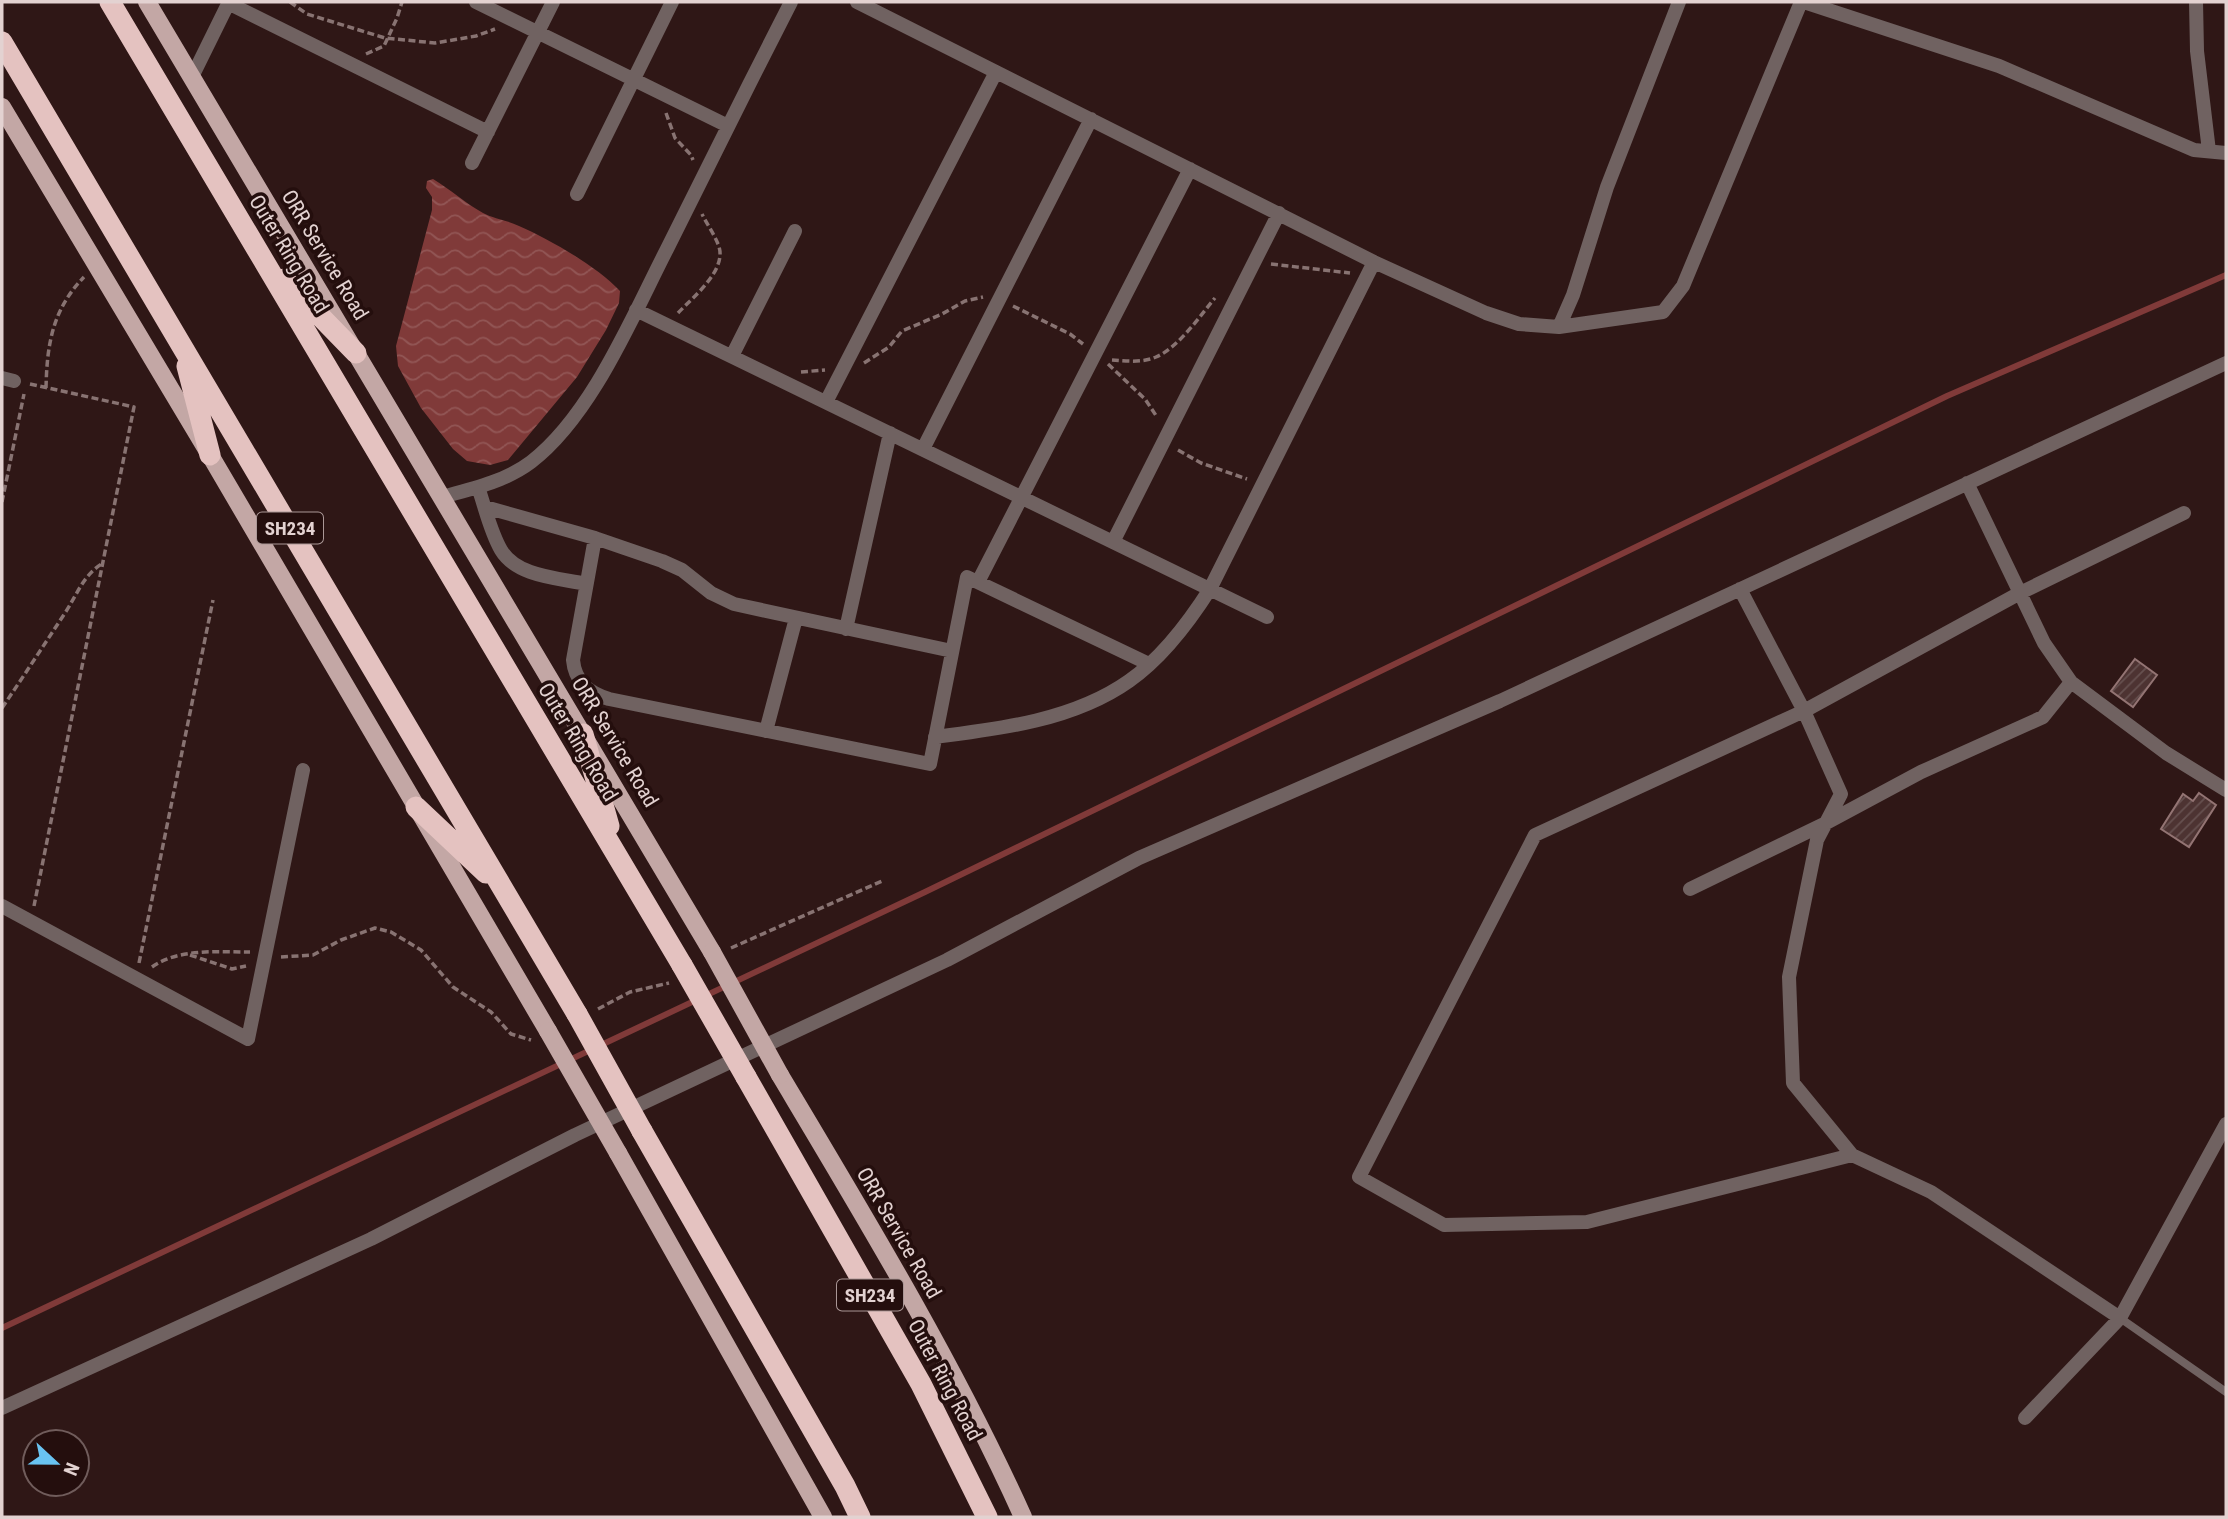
<svg xmlns="http://www.w3.org/2000/svg" width="2228" height="1519" font-family="'Roboto Condensed',sans-serif">
  <style>
    .water { fill: url(#water-waves) }
    .lines { fill: none; stroke-linecap: round; stroke-linejoin: round }
    .stream { stroke: #803a39; stroke-width: 6 }
    .building { fill: url(#building-hatch); stroke: #937473; stroke-width: 2 }
    .path { stroke: #887372; stroke-width: 3.5; stroke-dasharray: 7 3.5; stroke-linecap: butt }
    .service { stroke: #706261; stroke-width: 8 }
    .minor { stroke: #706261; stroke-width: 14 }
    .primary { stroke: #c3a7a5; stroke-width: 18 }
    .motorway { stroke: #e4c2c0; stroke-width: 21 }
    .primary-bridge { stroke: #c3a7a5; stroke-width: 18 }
    .motorway-bridge { stroke: #e4c2c0; stroke-width: 21 }
    .labels { text-anchor: middle; dominant-baseline: central; stroke-width: 7; stroke-linejoin: round; paint-order: stroke }
    .shield { fill: #240e0d; stroke: #aa9796; stroke-width: 2 }
    .shield-label { font-size: 19px; font-weight: bold; fill: #e3d2d1 }
    .street-label { font-size: 21px; fill: #e3d2d1; stroke: #240e0d }
  </style>
  <defs>
    <pattern id="water-waves" width="16" height="10" patternUnits="userSpaceOnUse" patternTransform="scale(1.75)"><rect width="16" height="10" fill="#803a39"/><path d="M0 5q4-4 8 0t8 0" fill="none" stroke="#925655"/></pattern>
    <pattern id="building-hatch" width="6" height="6" patternUnits="userSpaceOnUse" patternTransform="scale(1.75)"><rect width="6" height="6" fill="#4d3332"/><path d="M-1 1l2-2M0 6l6-6M5 7l2-2" fill="none" stroke="#66504f"/></pattern>
  </defs>
  <rect width="100%" height="100%" fill="#2f1716"/>
  <!-- water -->
  <path class="water" d="M433,179c17,10 32,24 50,34 11,6 24,7 36,13 30,13 79,41 101,65l-1,12 -13,27 -29,47 -69,83 -18,5 -23,-4 -14,-12 -32,-41 -23,-42 -2,-20 36,-136v-13l-6,-9 1,-7z"/>
  <g class="lines">
    <!-- stream -->
    <path class="stream" d="M2,1328l923,-436 1022,-496 279,-121"/>
  </g>
  <!-- building -->
  <path class="building" d="M2135,659l22,16 -24,32 -22,-16z
    M2199,793l17,12 -27,42 -28,-18 22,-35 10,7z"/>
  <g class="lines">
    <!-- path -->
    <path class="path" d="M290,2l17,12 78,24 50,5 41,-7 19,-7
      M366,54l18,-8 13,-28 5,-16
      M666,113l9,25 16,17 2,5
      M1271,264l79,9
      M1013,306l57,28 13,10
      M678,313c15,-16 51,-44 40,-69 -4,-10 -11,-20 -16,-30
      M1112,360c14,1 30,3 44,-3 22,-9 44,-41 59,-59
      M864,363l25,-16 13,-16 40,-17 23,-13 18,-4
      M1108,364l37,35 12,18
      M801,372l24,-2
      M30,384l104,23 -100,499
      M46,388c1,-43 6,-78 38,-111
      M1178,450l23,13 46,16
      M2,502l22,-108
      M2,708c21,-31 42,-63 63,-95 12,-18 18,-38 38,-50
      M731,948l151,-67
      M190,955l42,14 14,-3
      M281,957l32,-2 28,-15 34,-12 16,4 30,18 32,37 38,25 20,22 20,6
      M139,963l74,-363
      M152,967c27,-19 66,-15 98,-15
      M598,1009l32,-17 39,-9"/>
    <!-- service -->
    <path class="service" d="M2120,1318l106,74"/>
    <!-- minor -->
    <path class="minor" d="M476,2l252,124
      M857,2l517,260 112,51 33,11 40,3 14,-32 34,-108 72,-185
      M1804,2l195,64 195,84 32,3
      M2196,2l1,49 12,100
      M228,3l260,129
      M192,77l37,-75
      M472,163l81,-161
      M577,194l95,-192
      M636,310l631,307
      M1559,327l104,-15 20,-26 118,-284
      M732,356l63,-125
      M2,378l12,3
      M826,402l170,-330
      M923,449l168,-330
      M1967,483l77,160 27,39 95,71 60,37
      M478,487c7,20 12,44 23,63 16,27 58,28 85,34
      M442,497c30,-8 64,-16 89,-35 61,-47 101,-145 136,-213 41,-83 82,-165 124,-247
      M485,507l110,31 67,23 20,9 29,23 23,11 218,47
      M595,538l-22,122c2,22 16,33 36,39l321,65 37,-187 182,87
      M1113,542l166,-329
      M978,582l212,-413
      M1740,589l64,122 37,83 -24,46 -28,137 4,106 59,72 79,37 189,126
      M846,629l44,-196
      M766,731l30,-113
      M935,737c65,-8 139,-17 194,-56 33,-23 60,-59 81,-92l164,-327
      M1690,889l136,-66 95,-51 122,-55 28,-35
      M2,906l246,133 55,-269
      M1852,1155l-265,67 -143,3 -85,-48 176,-342 269,-124 216,-118 164,-80
      M2,1408l369,-169 204,-104 372,-175 192,-102 361,-157 726,-338
      M2025,1418l95,-100 106,-194"/>
    <!-- primary -->
    <path class="primary" d="M147,2l565,950
      M2,107l208,348 338,576
      M780,1075c86,144 174,289 243,442
      M618,1153l205,364"/>
    <!-- motorway -->
    <path class="motorway" d="M110,2l572,963
      M2,42l575,972
      M284,279l72,74
      M187,366l23,89
      M583,734l26,92
      M416,807l70,66
      M746,1077l175,307 66,133
      M642,1131l203,355 15,31"/>
    <!-- primary-bridge -->
    <path class="primary-bridge" d="M712,952l68,123
      M548,1031l70,122"/>
    <!-- motorway-bridge -->
    <path class="motorway-bridge" d="M682,965l64,112
      M577,1014l65,117"/>
  </g>
  <g class="labels">
    <!-- shield labels -->
    <g class="shield">
      <rect x="257" y="512.5" width="66" height="31" rx="5"/>
      <rect x="837" y="1279.5" width="66" height="31" rx="5"/>
    </g>
    <g class="shield-label">
      <text x="290" y="528">SH234</text>
      <text x="870" y="1295">SH234</text>
    </g>
    <!-- street labels -->
    <g class="street-label">
      <text transform="translate(289 254) rotate(59)">Outer Ring Road</text>
      <text transform="translate(325 255) rotate(59)">ORR Service Road</text>
      <text transform="translate(578 742) rotate(59)">Outer Ring Road</text>
      <text transform="translate(615 742) rotate(59)">ORR Service Road</text>
      <text transform="translate(899 1233) rotate(60)">ORR Service Road</text>
      <text transform="translate(945 1380) rotate(62)">Outer Ring Road</text>
    </g>
  </g>
  <!-- border -->
  <rect width="2228" height="1519" fill="none" stroke="#e3d2d1" stroke-width="7"/>
  <!-- north arrow -->
  <g transform="translate(56 1463) rotate(112)"><circle r="33" fill="#240e0d" stroke="#705c5b" stroke-width="2"/>
  <path d="M0-5L12 26L0 18L-12 26Z" fill="#69c3f1"/>
  <text y="-10" font-size="19" font-weight="bold" text-anchor="middle" fill="#e3d2d1">N</text>
  </g>
</svg>
